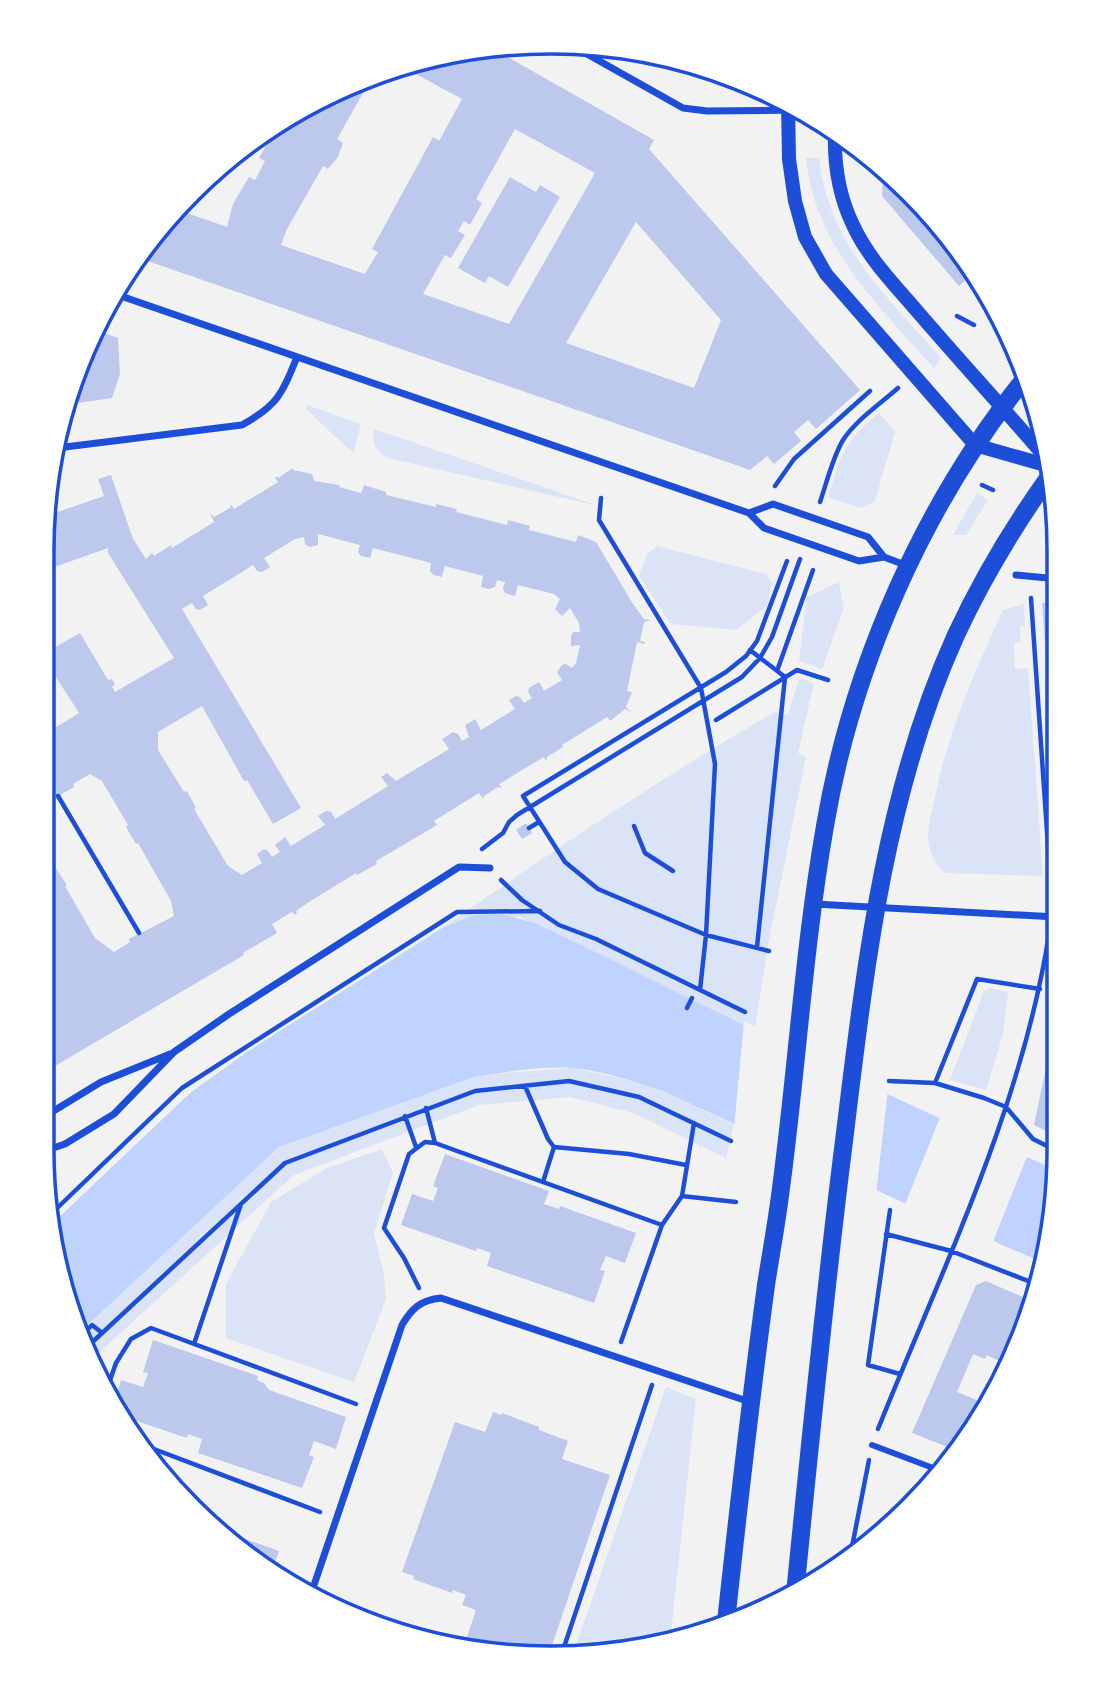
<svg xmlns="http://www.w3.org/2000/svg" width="1101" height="1700" font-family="Figtree,sans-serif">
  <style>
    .green { fill: #dbe4f7 }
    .water { fill: #bfd3fe }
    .pier { fill: #f2f2f2 }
    .building { fill: #bdc9ec; fill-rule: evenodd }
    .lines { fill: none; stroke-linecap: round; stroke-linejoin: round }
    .path { stroke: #1d4ed8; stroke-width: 4.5 }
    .pedestrian { stroke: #1d4ed8; stroke-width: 6 }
    .minor { stroke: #1d4ed8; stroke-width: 7 }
    .secondary { stroke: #1d4ed8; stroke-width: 14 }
    .primary { stroke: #1d4ed8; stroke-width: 18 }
    .rim { fill: none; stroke: #1d4ed8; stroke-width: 3.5 }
  </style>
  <rect width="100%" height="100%" fill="#f2f2f2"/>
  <!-- green -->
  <path class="green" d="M819,158c10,88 67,137 122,200l-7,10c-55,-61 -120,-123 -128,-210z
    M307,405l54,19 -8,29 -47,-44z
    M879,413l16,19 -20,69 -14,7 -33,-11c14,-43 15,-55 51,-84z
    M374,429l225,77 -212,-48c-12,-8 -16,-16 -13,-29z
    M977,493l11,7 -22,35h-13z
    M657,546l109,28 6,9 -5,23 -31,24 -65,-6 -32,-48 8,-22z
    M839,582l5,26 -22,61 -23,-8 8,-64z
    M1024,604l1,22 -5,1 1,15 -7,1 1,26 13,-1 15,208 -98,-3c-9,-7 -14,-17 -16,-28 -3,-15 3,-33 6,-48 13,-66 40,-126 68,-187z
    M799,678l15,5 -16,70 8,4 -38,188 -13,85 -235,-113 -78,11c109,-76 218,-150 333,-216l13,3z
    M991,988l17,4 -5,42 -17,56 -36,-10 34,-89z
    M573,1068l51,11 39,12 71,34 -8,33 -93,-45 -63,-16 -91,8 -185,70 -202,184 -13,-26 200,-186 195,-70 30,-4z
    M382,1149l11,24 -19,60 10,42 2,24 -32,83 -128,-44v-54l45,-82 56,-34z
    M666,1387l30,12 -26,243 -96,9z"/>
  <!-- water -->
  <path class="water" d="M502,914l33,9c173,83 343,171 520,246v46l-13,47 -140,-60 -239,-111c-29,-9 -61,-21 -91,-23 -32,-2 -67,4 -98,9l-195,70 -200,186 -10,-20 -15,-91 136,-129 57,-41 195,-124 33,-13z"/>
  <!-- pier -->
  <path class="pier" d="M744,1021l144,69 -12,104 -142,-65z
    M941,1115l87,39 -36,90 -88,-37z"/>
  <!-- building -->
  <path class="building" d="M490,47l164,93 -5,9 211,241 -44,39 -8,-9 -14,12 7,9 -27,23 -7,-8 -17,14 -611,-212 29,-42 8,-8 10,6 1,-1 40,14 6,-23 16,-27 6,3 10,-19 -6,-3 19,-34 47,-29 47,-18 -35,62 6,4 -5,14 -10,12 -5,-3 -36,63 -6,16 84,29 13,-22 -6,-3 61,-112 6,4 23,-42 -61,-33 18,-7zM515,129l80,44 -86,151 -86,-30 22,-39 6,3 14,-23 -7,-4 6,-10 6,4 12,-22 -6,-4zM636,222l85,98 -27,68 -128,-45z
    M883,166l71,75 20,32 -15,13 -77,-90z
    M510,177l26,15 4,-7 20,12 -52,90 -19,-11 -4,7 -27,-15z
    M93,329l25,9 2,36 -8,24 -41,6z
    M293,468v2l19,4 2,7 26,4 -1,2 22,6 3,-8 22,7v3l50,12v-3l21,5 -1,3 51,13 1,-5 22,6 -1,4 47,12 2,-7 18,7 37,62 11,15 7,1 -7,2 -4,19 5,1 -1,2 -7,-2 -10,49 5,1 -6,15 5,5 -6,-3 -15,12 -3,-4 -45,28 1,2 -16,10 -1,4 -2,-4 -45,27 3,4 -4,-1 -14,9 -1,3 -4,-6 -45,28 3,4 -61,36 1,2 -2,2 -18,10 -1,-2 -47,29 -13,9 1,2 -2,2 -3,-3 -20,12 5,9 -34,20 1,2 -201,118v-78l2,-1 -2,-16 1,-127 23,34 -2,1 30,52 19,14 16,-10 -1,-3 45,-23 -3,-15 -33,-58 -2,1 -10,-17 2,-2 -26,-44 -12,-7 -17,10 1,3 -26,15 -1,-2 -3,2 1,-68 34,-21 -34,-53v-7l35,-20 28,47 4,-1 3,6 -3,1 3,6 59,-34 -66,-105v-5l-62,22v-54l58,-20 -6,-17 13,-4 22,64 13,20 6,-6 2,3 17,-11 1,3 42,-26 -4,-9 4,4 16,-9 1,-3 3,4 44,-27 -3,-4 2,-2 1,2zM318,534l42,11 -2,7 3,4 9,2 3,-10 58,15 -1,8 3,4 9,2 3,-11 38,10 -2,11 9,2 5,-2 2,-7 8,2 -2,7 2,4 10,3 3,-11 36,9 6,5 -5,10 7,7 8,-8 9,15 1,9h-7l-2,4v10l9,-1 -4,18 -4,5 -6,-4 -4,1 -5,7 5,8 -18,11 -5,-9 -10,6 -1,4 4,6 -8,5 -4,-6 -4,-1 -7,4 6,9 -34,21 -6,-11 -10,6 4,12 -7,4 -4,-7 -5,-2 -11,7 7,10 -53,32 -9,-8 -6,4 7,9 -53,33 -4,-7 -5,-1 -8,5 7,9 -34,21 -6,-9 -10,8 5,7 -8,5 -4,-6 -4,-2 -7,5 5,9 -20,12 -14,-9 -34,-57 2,-1 -9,-17 -3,1 -26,-42v-18l44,-26 42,75 3,-1 26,44 28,-16 -119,-199 10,-6 4,6 4,1 8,-5 -5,-9 50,-31 4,6 5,1 8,-5 -6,-9 31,-19 9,-2 1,7 4,3 9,-2z
    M1042,603h16l-1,178h-2z
    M526,823l6,10 -10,6 -6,-9z
    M1054,1029h2l-1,106 -21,-10z
    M445,1154l104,37 -5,13 15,5 1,-3 76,27 -11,30 -19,-7 -6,14 5,1 -11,32 -107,-37 4,-13 -14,-5 -1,3 -75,-26 11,-31 21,7 5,-13 -5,-2z
    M986,1281l46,20 -12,43 -31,50 10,-33 -12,-6 -2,4 -12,-5 -16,38 27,11 -29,47 -43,-17 64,-148z
    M153,1340l105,36 -1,4 7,3 5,7 77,27 -10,32 -22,-8 -5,14 5,2 -12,31 -104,-35 4,-14 -14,-5 -1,4 -68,-23 -5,-11 7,-24 22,7 5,-14 -5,-1z
    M493,1412l8,3 1,-2 37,14v3l29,11 -6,18 48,16 -61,179 -31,3 -54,-11 12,-36 -14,-5 4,-10 -13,-5 -1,3 -39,-14 1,-3 -12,-4 53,-150 30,10z
    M234,1535l45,16 -7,19 -31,-17 -9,-10z"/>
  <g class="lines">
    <!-- path -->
    <path class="path" d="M957,316l17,9
      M982,485l11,5
      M775,486l19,-27 76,-68
      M601,498l-2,22 102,168 14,76 -9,171 -6,55
      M820,502c7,-20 12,-43 23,-62 13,-20 37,-36 55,-52
      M1031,598l20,292
      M750,650l35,27 -28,270
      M777,671l36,-101
      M716,720l81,-50 31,10
      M58,796l81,137
      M634,826l11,27 28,18
      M529,828l10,-6
      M482,849l21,-16 6,-11 8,-7 225,-138 18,-19 12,-21 28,-78
      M501,880l21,20 37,25 37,14 149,73
      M769,951l-63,-16 -108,-46 -33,-27 -42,-66 203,-124 20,-16 11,-15 30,-80
      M687,1008l5,-10
      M889,1081l46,2 49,15 22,9 27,32 22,11
      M935,1083l42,-104 63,10
      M525,1086l23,53 6,8 75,7 57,11
      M426,1108l9,35
      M405,1116l11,31
      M543,1182l11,-35
      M682,1196l12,-73
      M890,1210l-22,155 32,9
      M52,1213l130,-125 275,-176 83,-1
      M886,1234l65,17 85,33
      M419,1288l-15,-30 -20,-30 25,-74 16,-12 10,1 227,82
      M81,1336l11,-11 9,7
      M621,1342l41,-117 20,-29 54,6
      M194,1344l47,-140
      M86,1348l199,-185 190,-72 94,-10 70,16 92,44
      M107,1389l9,-26 15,-24 20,-11 205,76
      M878,1429c65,-162 144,-322 171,-495
      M138,1443l182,69
      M851,1552l18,-92
      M562,1653l90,-268"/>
    <!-- pedestrian -->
    <path class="pedestrian" d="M872,1445l69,26"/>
    <!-- minor -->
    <path class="minor" d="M571,45l112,63 24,3 97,-1
      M115,294l634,219 15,15 95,33 25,-4
      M57,448l185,-23c36,-20 40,-31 55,-68
      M749,513l24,-9 95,33 16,20 24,9
      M1016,575l42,4
      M814,904l242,13
      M42,1118l59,-36 69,-28
      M42,1152l23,-8 49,-30 60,-62 55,-38 230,-147 31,1
      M312,1591l90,-266c10,-17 19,-25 39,-27l309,104"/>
    <!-- secondary -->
    <path class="secondary" d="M788,103l1,56 6,42 10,36 21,37 149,171 74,21
      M835,132c-1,31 4,64 18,93 15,33 41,59 64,86 43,50 88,99 131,149"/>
    <!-- primary -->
    <path class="primary" d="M795,1594c15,-152 30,-303 49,-453 21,-172 40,-347 112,-506 26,-56 59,-111 95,-161
      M726,1622c12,-112 25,-225 40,-337 5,-32 11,-64 15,-97 16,-120 23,-242 44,-362 27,-160 99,-323 201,-449"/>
  </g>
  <!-- crop -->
  <path d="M0 0H1101V1700H0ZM550 54H551A496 496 0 0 1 1047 550V1150A496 496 0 0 1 551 1646H550A496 496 0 0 1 54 1150V550A496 496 0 0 1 550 54Z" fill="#fff" fill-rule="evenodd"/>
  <path class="rim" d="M550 54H551A496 496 0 0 1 1047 550V1150A496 496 0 0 1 551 1646H550A496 496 0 0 1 54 1150V550A496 496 0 0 1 550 54Z"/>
</svg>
